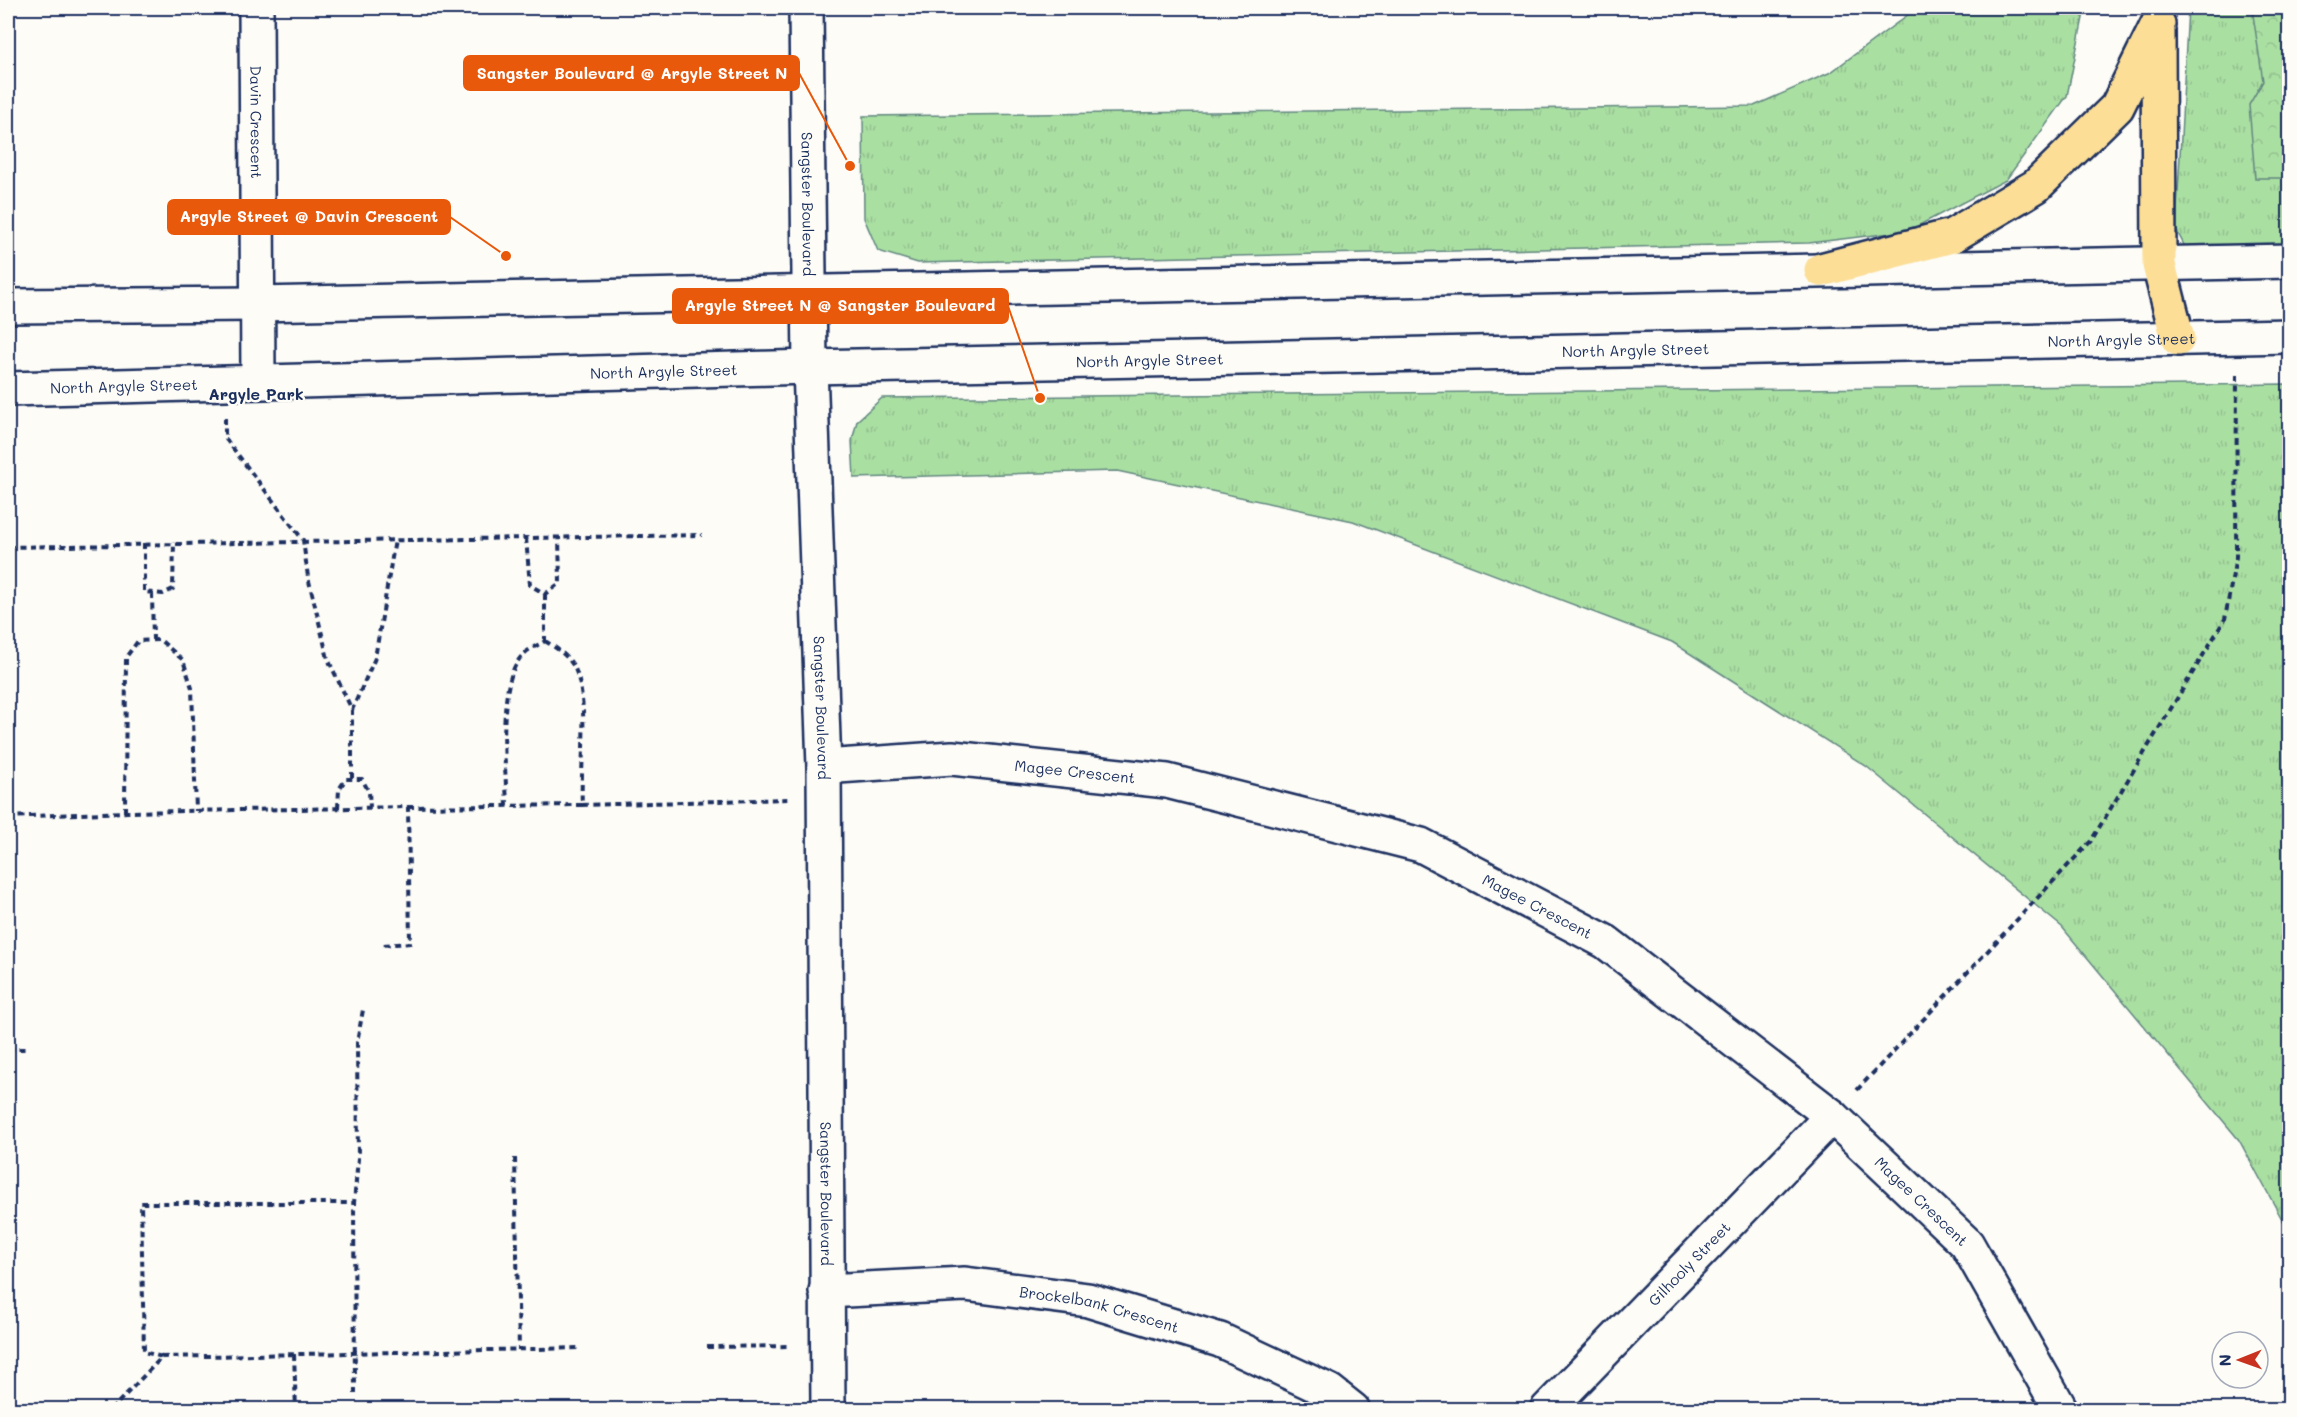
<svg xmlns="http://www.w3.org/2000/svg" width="2297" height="1417" font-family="Mali,sans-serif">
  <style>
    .grass { fill: url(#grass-tufts); stroke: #628780; stroke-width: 1.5 }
    .forest { fill: url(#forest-crowns); stroke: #628780; stroke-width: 1.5 }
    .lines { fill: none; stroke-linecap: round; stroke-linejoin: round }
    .street-casing { stroke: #1b2f5e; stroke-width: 38 }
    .secondary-casing { stroke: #1b2f5e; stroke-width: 38 }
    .highway-casing { stroke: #1b2f5e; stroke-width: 38 }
    .path { stroke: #1b2f5e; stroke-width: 4; stroke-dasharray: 6 4.5; stroke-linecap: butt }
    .street { stroke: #fdfcf7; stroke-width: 33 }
    .secondary { stroke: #fdfcf7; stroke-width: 33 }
    .highway { stroke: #fcde96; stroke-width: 33 }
    .labels { text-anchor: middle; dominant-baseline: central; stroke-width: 5; stroke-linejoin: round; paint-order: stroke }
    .street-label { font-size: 15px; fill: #1b2f5e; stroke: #fdfcf7 }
    .neighbourhood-label { font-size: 16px; font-weight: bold; fill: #1b2f5e; stroke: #fdfcf7 }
    .leader { fill: none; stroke: #e8590c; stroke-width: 2 }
    .callout-dot { fill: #e8590c; stroke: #fdfcf7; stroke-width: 2 }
    .callout { fill: #e8590c; stroke: #e8590c; stroke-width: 2 }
    .callout-label { font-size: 16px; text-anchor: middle; font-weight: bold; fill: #fff }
  </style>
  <defs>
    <pattern id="grass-tufts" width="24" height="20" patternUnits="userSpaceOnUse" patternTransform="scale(1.5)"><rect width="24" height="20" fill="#aadfa2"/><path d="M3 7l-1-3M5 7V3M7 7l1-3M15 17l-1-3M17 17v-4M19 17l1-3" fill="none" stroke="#92c08e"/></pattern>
    <pattern id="forest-crowns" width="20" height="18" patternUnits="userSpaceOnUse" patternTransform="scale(1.5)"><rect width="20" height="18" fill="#aadfa2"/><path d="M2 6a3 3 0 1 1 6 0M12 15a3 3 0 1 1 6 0" fill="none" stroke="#92c08e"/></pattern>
  </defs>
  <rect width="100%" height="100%" fill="#fdfcf7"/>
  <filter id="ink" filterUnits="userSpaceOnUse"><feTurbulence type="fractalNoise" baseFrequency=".0167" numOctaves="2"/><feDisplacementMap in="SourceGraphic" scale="12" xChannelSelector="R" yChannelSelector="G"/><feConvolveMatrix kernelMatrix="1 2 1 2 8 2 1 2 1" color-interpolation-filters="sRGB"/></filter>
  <g filter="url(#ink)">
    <!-- grass -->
    <path class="grass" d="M1917,8h168l-18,88 -61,84 -98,51 -99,12 -891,20 -40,-12 -14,-33 -1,-102 891,-10 77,-34z
      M2188,8h101v236l-103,5 -10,-20z
      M2289,384v848l-50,-92 -177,-213 -196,-161 -194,-124 -319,-121 -236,-50 -263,7 -2,-37 5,-20 25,-23z"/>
    <!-- forest -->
    <path class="forest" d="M2252,8h37v170h-34l-6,-73 14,-24z"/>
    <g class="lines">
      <!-- street casing -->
      <g class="street-casing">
        <g id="street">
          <path id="s1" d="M256,8l2,372"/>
          <path id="s2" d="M824,767l128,-9 215,23 254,64 185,97 226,174 135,128 94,166"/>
          <path id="s3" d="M826,1291l139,-7 123,16 132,40 109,51 24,19"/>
          <path id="s4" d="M1547,1410l285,-294"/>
        </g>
      </g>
      <!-- secondary casing -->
      <g class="secondary-casing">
        <g id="secondary">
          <path id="s5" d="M806,8l4,359 14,400 4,643"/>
          <path d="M8,306l249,-2 2033,-43"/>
          <path id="s6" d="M8,389l802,-22 1480,-31"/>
        </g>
      </g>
      <!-- highway casing -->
      <g class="highway-casing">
        <path id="highway" d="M2158,30l1,235 19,74
          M1821,270l131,-34 84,-50 81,-79 41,-83"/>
      </g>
      <!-- path -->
      <path class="path" d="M225,418v20l78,102 5,37 20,82 24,51 23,-52 20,-118
        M526,538l4,47 15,9 15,-11 -1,-46
        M144,543v49l19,2 10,-5 1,-47
        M8,547l694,-12
        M152,593l1,47
        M545,594v47
        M545,641c13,8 27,17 32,33 12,38 3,91 5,131l207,-6
        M352,778v-68
        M507,806c-1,-37 -12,-129 18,-153 5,-5 14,-8 20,-12
        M408,807l174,-2
        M338,808l1,-19 7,-10h16l7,13 1,15
        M125,812l1,-155 12,-16 22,-1 23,20 9,28 4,123
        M8,817l119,-5 281,-5 2,136 -28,2
        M8,1049h21
        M1857,1090l234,-249 134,-222 11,-62 1,-184
        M515,1158l4,192
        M707,1347l84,-1
        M294,1354l2,56
        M162,1357l-18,-5 -3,-149h213
        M355,1394l-1,-191 4,-44 -1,-117 6,-32
        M111,1410l51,-53 419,-9"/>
      <!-- street -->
      <use href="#street" class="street"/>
      <!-- secondary -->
      <use href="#secondary" class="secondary"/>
      <!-- highway -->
      <use href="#highway" class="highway"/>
    </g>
  </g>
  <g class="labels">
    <!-- street labels -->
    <g class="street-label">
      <text stroke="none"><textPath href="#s1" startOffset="114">Davin Crescent</textPath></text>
      <text stroke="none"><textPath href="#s5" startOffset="196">Sangster Boulevard</textPath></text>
      <text stroke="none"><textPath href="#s6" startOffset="2114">North Argyle Street</textPath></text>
      <text stroke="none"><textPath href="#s6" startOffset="1628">North Argyle Street</textPath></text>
      <text stroke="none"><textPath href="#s6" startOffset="1142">North Argyle Street</textPath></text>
      <text stroke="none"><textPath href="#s6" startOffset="656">North Argyle Street</textPath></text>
      <text stroke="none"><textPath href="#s6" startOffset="116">North Argyle Street</textPath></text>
      <text stroke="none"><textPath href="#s5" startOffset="700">Sangster Boulevard</textPath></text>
      <text stroke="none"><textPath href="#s2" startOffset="252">Magee Crescent</textPath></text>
      <text stroke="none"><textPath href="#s2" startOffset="738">Magee Crescent</textPath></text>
      <text stroke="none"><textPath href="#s5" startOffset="1186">Sangster Boulevard</textPath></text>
      <text stroke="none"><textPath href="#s2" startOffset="1224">Magee Crescent</textPath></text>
      <text stroke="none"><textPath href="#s4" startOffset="204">Gilhooly Street</textPath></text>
      <text stroke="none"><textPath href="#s3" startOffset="276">Brockelbank Crescent</textPath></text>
    </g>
    <!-- neighbourhood labels -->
    <g class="neighbourhood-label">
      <text x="256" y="393">Argyle Park</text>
    </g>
  </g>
  <!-- callouts -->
  <path class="leader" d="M850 166L799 73M506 256L450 217M1040 398L1008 306"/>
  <g class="callout-dot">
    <circle cx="850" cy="166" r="6"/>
    <circle cx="506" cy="256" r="6"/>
    <circle cx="1040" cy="398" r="6"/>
  </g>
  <g class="callout">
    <rect x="464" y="56" width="335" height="34" rx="6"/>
    <rect x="168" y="200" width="282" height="34" rx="6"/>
    <rect x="673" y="289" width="335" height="34" rx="6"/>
  </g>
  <g class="callout-label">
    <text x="632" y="79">Sangster Boulevard @ Argyle Street N</text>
    <text x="309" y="222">Argyle Street @ Davin Crescent</text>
    <text x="840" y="311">Argyle Street N @ Sangster Boulevard</text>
  </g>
  <!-- margin -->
  <rect width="2297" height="1417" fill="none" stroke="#fdfcf7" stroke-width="30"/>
  <rect x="15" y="15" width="2267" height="1387" fill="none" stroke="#1b2f5e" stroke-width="2" filter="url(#ink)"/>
  <!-- north arrow -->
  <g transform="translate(2240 1360) rotate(269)"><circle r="28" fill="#fdfcf7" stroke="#a3aaba" stroke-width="1.5"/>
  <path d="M0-4.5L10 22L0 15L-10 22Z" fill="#c8321e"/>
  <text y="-9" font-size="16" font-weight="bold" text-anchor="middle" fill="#1b2f5e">N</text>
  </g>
</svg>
